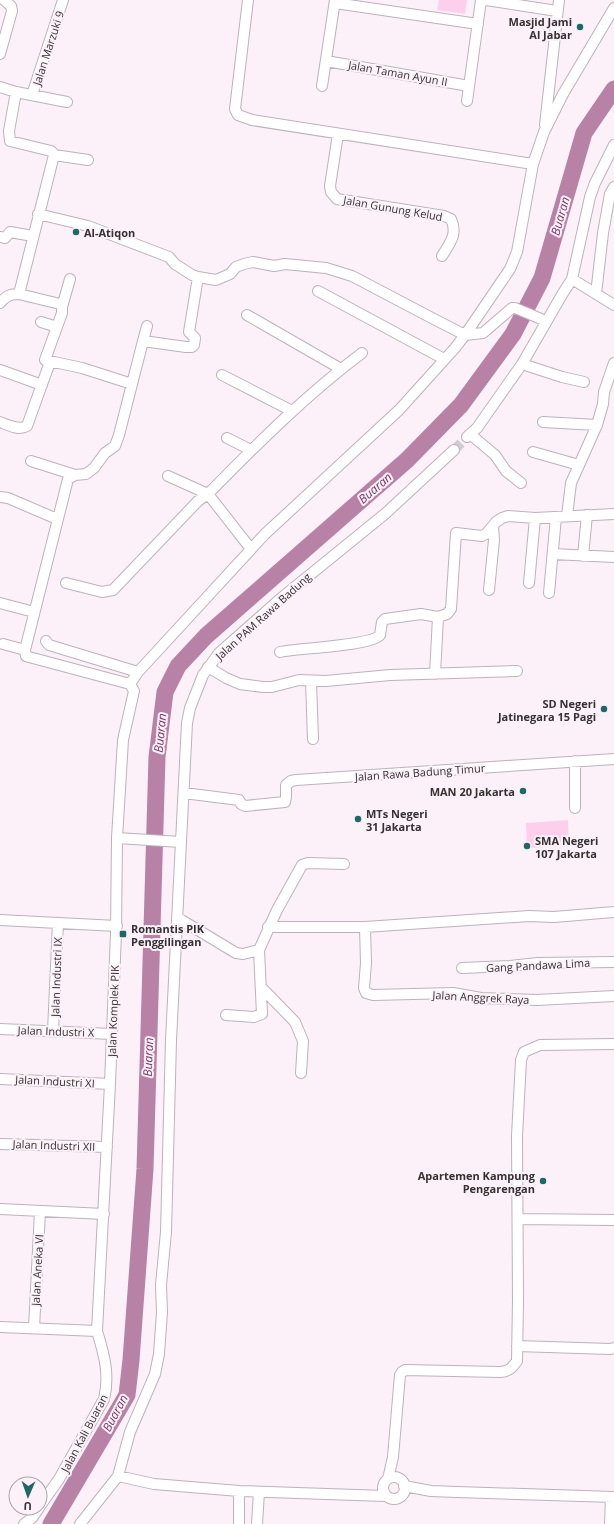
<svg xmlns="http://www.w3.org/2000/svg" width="614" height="1524" font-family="'Open Sans',sans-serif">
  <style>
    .green { fill: #fdcfec }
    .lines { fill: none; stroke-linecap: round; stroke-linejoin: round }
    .river { stroke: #b782a5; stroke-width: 17 }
    .minor-tunnel { stroke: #d4cad1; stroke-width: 10; stroke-dasharray: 10 5; stroke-linecap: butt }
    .minor-casing { stroke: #bdb2b9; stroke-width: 12 }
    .minor { stroke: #fff; stroke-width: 10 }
    .poi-dot { fill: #1d6965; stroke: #fcf1f8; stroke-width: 1.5 }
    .labels { text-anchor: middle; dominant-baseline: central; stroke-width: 4; stroke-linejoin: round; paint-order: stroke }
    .poi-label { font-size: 11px; font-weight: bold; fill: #343033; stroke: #fcf1f8; text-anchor: end }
    .street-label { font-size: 11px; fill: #343033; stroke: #fcf1f8 }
    .water-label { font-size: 12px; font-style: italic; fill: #773564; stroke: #fcf1f8 }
  </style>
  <rect width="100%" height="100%" fill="#fcf1f8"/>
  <!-- green -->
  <path class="green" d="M439,0h28l-2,14 -28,-4z
    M568,820l1,26 -42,2 -1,-25z"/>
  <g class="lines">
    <!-- river -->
    <path class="river" d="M51,1524l76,-129 4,-35 14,-191 12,-412 8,-65 13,-26 28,-30 201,-176 54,-55 52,-71 29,-56 42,-145 30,-44"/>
    <!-- minor-tunnel -->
    <path class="minor-tunnel" d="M454,450l13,-13"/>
    <!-- minor casing -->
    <g class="minor-casing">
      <path id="minor" d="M248,0l-13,109 3,6 14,5 281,44
        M486,0l71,11
        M335,3l143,21
        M0,54l12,-43 -1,-5 -7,-6
        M326,61l143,25
        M322,86l13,-86
        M0,87l16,5 51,10
        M16,92l-7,39 1,10 41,10 2,2 1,2 -35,139 41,10 2,3v6l-17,47 37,8 50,16 -13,51 -4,11 -10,7 -11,15 -8,6 -11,1 -7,4 -43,171 1,6 3,1 101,27 4,7 -11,49 -6,98 -1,95 -6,151 -13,247c7,23 13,44 7,68l-45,80 -19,27
        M32,95l31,-95
        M467,101l14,-101
        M545,125l14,-125
        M338,134l-8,52 1,6 6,7 107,17 7,3c7,15 -1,24 -9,37
        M54,155l34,5
        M38,214l50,12 81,31 6,7 17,11 6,2 18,3 14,-6 6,-7 8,-3 9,-2 21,4 11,-2 41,4 26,8 78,41 35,18 18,-2 29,-25h3l31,13
        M0,237l5,1 5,-6 23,4
        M572,279l42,26
        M318,291l126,68
        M596,294l7,-61 7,-39 4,-7
        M0,303c6,-7 10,-9 19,-9
        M62,307l8,-28
        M247,315l94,54
        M41,322l16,5
        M143,341l4,-15
        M522,364l40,13 22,5
        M0,370l42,15
        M222,375l70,36
        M132,384l11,-43 43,6h6l2,-2 1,-7 -6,-6 9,-55
        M0,422c8,3 19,9 27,4l23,-64
        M543,422l54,3
        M470,434l25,21 11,16 15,12
        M467,437l10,-9 45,-64 41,-71 9,-14 18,-82 5,-14 19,-38
        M227,438l24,12
        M533,452l46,13
        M31,461l44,14
        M168,476l40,18 43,55
        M0,497l8,1 49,21
        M567,516l4,-33 26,-58 6,-21 1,-12 10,-29
        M553,554l61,3
        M583,556l4,-41
        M66,583l36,9 11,-2 85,-89 10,-7c49,-50 98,-99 154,-141
        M529,583l6,-65
        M489,590l5,-50 -1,-14
        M549,593l7,-76
        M0,603l34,9
        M46,641l3,4 89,27
        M3,644l22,6
        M280,652c18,-4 91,-6 100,-17l2,-13 3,-3 36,-5 17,3 9,-3 4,-5 5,-76 26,3 4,-2 10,-12 6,-4 6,-2 27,2 79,-4
        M208,667l18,11 14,6 23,3h9l27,-7 27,1 64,-6 127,-4
        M435,674l3,-57
        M311,681l2,58
        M130,684l8,-12 127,-138 134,-124 56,-62 10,-13 45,-66 7,-17 16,-88 11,-32 19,-38 51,-86
        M575,761v47
        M184,793l55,7 2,4 4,2 40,-4 1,-5v-12l5,-4 5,-1 318,-21
        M117,838l64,4
        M178,918l58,35 7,1 16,-4
        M0,920l117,6
        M268,927h97l164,-11 25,1 60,-5
        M365,927l1,36 -2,25 2,5 7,2 80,-2 28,5 56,2 77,-4
        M462,968l48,-2 28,-3 76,-1
        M261,987l34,35 8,19 -2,32
        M226,1015l28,2 8,-3 -3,-64 18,-40 25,-45 6,-2 36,1
        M0,1029l112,5
        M53,1031l5,-108
        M0,1079l110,5
        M0,1144l107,3
        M0,1209l104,5
        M518,1219l96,1
        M0,1327l97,4
        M34,1328l6,-117
        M517,1346l93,3 4,-1
        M118,1476l36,8 85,7 146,5
        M383 1488a11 11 0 1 1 22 0a11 11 0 1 1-22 0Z
        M388,1479l5,-22 7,-82 2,-3 3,-2 96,2c8,-1 11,-4 16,-11l1,-61 -1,-164 4,-76 3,-8 16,-7 74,-1
        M404,1486l27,5 26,1 157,5
        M24,1524l8,-6 7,-10
        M80,1524l38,-48 12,-44 25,-58 4,-20 3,-42 -1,-27 5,-53 5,-192 16,-317 3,-15 13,-33 16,-22 60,-53 107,-87 68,-63
        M239,1524v-33
        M257,1524l2,-32
        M610,1524l1,-27"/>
    </g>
    <!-- minor -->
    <use href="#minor" class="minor"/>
  </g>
  <!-- markers -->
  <g class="poi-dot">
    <circle cx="580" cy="27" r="4"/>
    <circle cx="76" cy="232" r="4"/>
    <circle cx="604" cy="709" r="4"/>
    <circle cx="523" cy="791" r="4"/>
    <circle cx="358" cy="819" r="4"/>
    <circle cx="527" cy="846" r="4"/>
    <rect x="119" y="930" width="8" height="8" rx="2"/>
    <circle cx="543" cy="1181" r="4"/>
  </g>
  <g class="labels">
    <!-- poi labels -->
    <g class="poi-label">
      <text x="572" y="21">Masjid Jami<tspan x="572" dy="13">Al Jabar</tspan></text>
      <text x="84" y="232" text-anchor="start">Al-Atiqon</text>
      <text x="596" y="703">SD Negeri<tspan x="596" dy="13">Jatinegara 15 Pagi</tspan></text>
      <text x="515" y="791">MAN 20 Jakarta</text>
      <text x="366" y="813" text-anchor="start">MTs Negeri<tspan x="366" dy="13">31 Jakarta</tspan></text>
      <text x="535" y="840" text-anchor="start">SMA Negeri<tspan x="535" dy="13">107 Jakarta</tspan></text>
      <text x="131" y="928" text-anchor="start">Romantis PIK<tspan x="131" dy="13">Penggilingan</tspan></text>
      <text x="535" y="1175">Apartemen Kampung<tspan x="535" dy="13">Pengarengan</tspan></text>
    </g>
    <!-- street labels -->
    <g class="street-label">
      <text transform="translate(48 48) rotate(-72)">Jalan Marzuki 9</text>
      <text transform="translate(398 73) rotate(10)">Jalan Taman Ayun II</text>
      <text transform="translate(393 208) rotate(10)">Jalan Gunung Kelud</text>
      <text transform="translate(263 616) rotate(-42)">Jalan PAM Rawa Badung</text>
      <text transform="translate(420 772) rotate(-4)">Jalan Rawa Badung Timur</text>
      <text transform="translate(538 965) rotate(-3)">Gang Pandawa Lima</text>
      <text transform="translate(56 977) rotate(-88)">Jalan Industri IX</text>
      <text transform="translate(481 997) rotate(3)">Jalan Anggrek Raya</text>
      <text transform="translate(113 1011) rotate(-88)">Jalan Komplek PIK</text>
      <text transform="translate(56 1031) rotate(2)">Jalan Industri X</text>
      <text transform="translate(55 1081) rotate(3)">Jalan Industri XI</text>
      <text transform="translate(54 1145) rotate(2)">Jalan Industri XII</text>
      <text transform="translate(37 1270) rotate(-87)">Jalan Aneka VI</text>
      <text transform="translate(84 1433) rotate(-62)">Jalan Kali Buaran</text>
    </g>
    <!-- water labels -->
    <g class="water-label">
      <text transform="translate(560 216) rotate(-74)">Buaran</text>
      <text transform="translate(375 488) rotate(-41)">Buaran</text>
      <text transform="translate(160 733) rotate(-84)">Buaran</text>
      <text transform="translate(148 1057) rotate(-88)">Buaran</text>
      <text transform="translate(115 1413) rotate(-62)">Buaran</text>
    </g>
  </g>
  <!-- north arrow -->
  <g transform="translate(28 1496) rotate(182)"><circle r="19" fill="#fcf1f8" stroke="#aca4a9"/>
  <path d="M0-3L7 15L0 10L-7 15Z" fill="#1d6965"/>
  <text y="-6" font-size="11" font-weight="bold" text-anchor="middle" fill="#343033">U</text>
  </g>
</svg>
